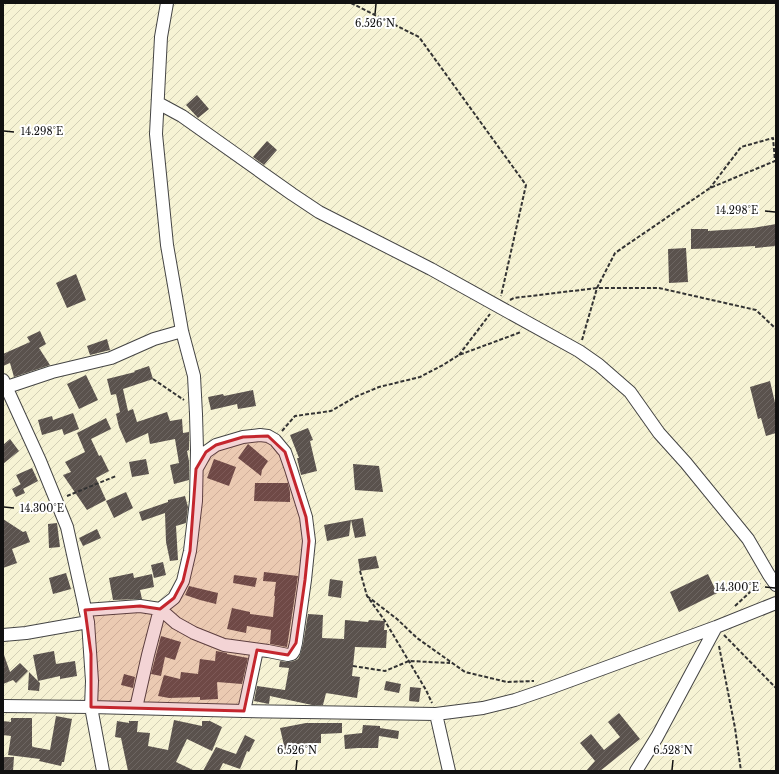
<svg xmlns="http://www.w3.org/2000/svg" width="779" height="774" font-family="'Libre Baskerville',serif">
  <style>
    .farmland { fill: url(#farmland-furrows) }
    .building { fill: url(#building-hatch) }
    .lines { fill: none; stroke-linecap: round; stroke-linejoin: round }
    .street-casing { stroke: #444; stroke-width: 14 }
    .path { stroke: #333; stroke-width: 2; stroke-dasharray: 4 2; stroke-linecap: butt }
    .street { stroke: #fff; stroke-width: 12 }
    .marked { fill: #c4262e; fill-opacity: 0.2; stroke: #c4262e; stroke-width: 3; stroke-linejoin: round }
    .ticks { fill: none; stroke: #111; stroke-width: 1.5 }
    .ticks-label { font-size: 10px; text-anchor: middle; fill: #111; stroke: #fff; stroke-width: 4; stroke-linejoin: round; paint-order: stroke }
  </style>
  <defs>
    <pattern id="farmland-furrows" width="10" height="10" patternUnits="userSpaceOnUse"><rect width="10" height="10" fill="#f6f3d4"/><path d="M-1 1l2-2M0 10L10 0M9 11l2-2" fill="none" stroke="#d2cfb5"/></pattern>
    <pattern id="building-hatch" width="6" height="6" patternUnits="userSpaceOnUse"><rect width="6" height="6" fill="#5a524d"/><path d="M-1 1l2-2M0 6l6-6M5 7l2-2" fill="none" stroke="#6d6662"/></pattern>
  </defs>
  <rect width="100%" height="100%" fill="#fffdf5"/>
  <!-- farmland -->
  <path class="farmland" d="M3,3h773v768h-773z"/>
  <!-- building -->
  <path class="building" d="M197,95l12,14 -11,9 -12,-13z
    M267,141l10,9 -13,15 -11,-8z
    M776,224v22l-21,2v-2l-36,2 -28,1v-20h17v2l45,-3z
    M686,248l2,34 -19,1 -1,-34z
    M76,274l10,26 -19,8 -11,-25z
    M40,331l6,13 -7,4 11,17 -36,12 -4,-14 -7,3v-12l27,-12 -3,-5z
    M107,339l3,11 -20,5 -3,-9z
    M149,366l4,13 -30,10 5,22 5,-2 4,13 30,-10 3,9 12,-2 1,14 6,-1v18l-2,1 2,10v19l-15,4 -4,-19 9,-2 -4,-24 -25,5 -2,-11 -22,10 -7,-16 -3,-13 4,-2 -4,-18 -5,1 -4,-16 28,-7 -1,-1z
    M86,375l12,25 -19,9 -12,-25z
    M770,381l6,26v26l-10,3 -5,-18 -3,1 -8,-32z
    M253,390l3,16 -18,3 -1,-5 -26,6 -3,-13 15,-3 1,2z
    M73,413l6,16 -15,6 -2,-6 -20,6 -4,-15 14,-4 1,4z
    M106,418l5,11 -20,10 8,17 2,-1 8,16 -13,7 10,22 -19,10 -24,-35 8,-3 -6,-10 20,-10 -8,-19z
    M308,428l5,12 -3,1 7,30 -16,4 -4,-17h2l-9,-23z
    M10,439l9,12 -16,13v-19z
    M248,444l20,17 -6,9 -1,6 -23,-18z
    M146,459l3,15 -17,3 -3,-15z
    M214,459l22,8 -7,19 -22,-8z
    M353,464l26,2 4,26 -28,-2z
    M32,468l6,13 -15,8 -7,-14z
    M255,483h33l2,9v10l-36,-1z
    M21,484l4,9 -9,4 -4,-8z
    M126,492l7,16 -19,10 -8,-17z
    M185,496l3,11 -2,16 -10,3 2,34 -8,1 -4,-19 -1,-29 -23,8 -3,-9 29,-10v-2z
    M363,518l3,18 -11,2 -4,-18z
    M3,519l20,13 3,-1 4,11 -18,7 5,14 -14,5z
    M351,520l-2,16 -22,5 -3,-16z
    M57,523l3,24 -11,1 -1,-24z
    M97,529l4,9 -18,8 -4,-8z
    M376,556l3,12 -19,3 -2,-12z
    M163,562l3,13 -12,3 -3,-13z
    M264,572l34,4 -11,71 -17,-3 1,-14 -24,-4 -1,7 -19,-4 5,-21 18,4v2l23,3 2,-21h-1l2,-14 -13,-1z
    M66,573l5,16 -18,5 -4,-16z
    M133,573l1,5 18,-4 2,13 -14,3 2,9 -29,1 -4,-22z
    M708,574l9,19 -38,19 -9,-20z
    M234,575l23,3 -2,9 -22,-4z
    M330,579l13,2 -2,17 -13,-2z
    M189,586l29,7 -2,11 -16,-4 -15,-5z
    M308,614l15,1 -1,23 22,1 1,-19 23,2 1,-2 16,1 -1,9h3l-1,18 -31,-1 -3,29 8,1 -3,21 -31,-5 -3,12h-11l-42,-9 -1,8 -15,-3 3,-15 28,4 4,-22 -10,-1 1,-6 7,1 7,-1 4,-2 2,-4 3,-11z
    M161,636l20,6 -6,18 -10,-3 -4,19 -10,-2z
    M54,651l2,13 19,-3 2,15 -17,3v-3l-22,5 -5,-26z
    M216,651l11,2v1l21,4 -6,26 -25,-2 1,17 -18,1v-3l-31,1 -11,-2 6,-21 16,4 1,-7 17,2 2,-15 15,2z
    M3,655h1l6,17 10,-9 8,8 -12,12 -3,-3 -10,4z
    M29,672l11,11 -1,8 -11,-1z
    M124,674l11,3 -2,11 -12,-3z
    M386,681l15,3 -2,9 -15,-3z
    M410,687l11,1 -2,14 -10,-1z
    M619,713l21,26 -40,32h-14l9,-10 -15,-18 11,-9 13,16 16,-13 -12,-15z
    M56,716l16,3 -8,43h-2l-1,4 -22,-5 1,-2 -32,-4 3,-19 -8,-1v-14l8,1v-4h21v28l1,1 17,3z
    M174,720l28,6v-5h8l12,6 -10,24 -25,-12 -11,23 19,9h-67l-7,-33 -6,-1 2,-16 12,2v-2h9l-1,11 13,1 -2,13 20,4z
    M306,723h36v10l-21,1v9l-24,1v3l-12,3 -5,-22z
    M363,725l17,1v2l19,3 -1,8 -19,-3 -1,12h-20l-13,1 -1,-14 18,-2z
    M245,735l10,5 -6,12 -2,-1 -7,18 -17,-6 -4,8h-16l13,-24 20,7z
    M3,757h11l-1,14h-10z"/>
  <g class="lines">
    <!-- street casing -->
    <g class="street-casing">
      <path id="street" d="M158,103l24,13 110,78 27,18 112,57 148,82 20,14 31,27 29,41 27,30 62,76 21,36 7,10
        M3,380l37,81 27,66 21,95 4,59 -1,26 12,64
        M7,387l45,-15 59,-14 43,-19 28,-8
        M85,610l55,-4 20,3 16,14 18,10 30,12 44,6 20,4 4,-1 2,-3 2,-8 9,-63 4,-39 -3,-24 -15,-48 -6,-17 -10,-12 -7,-4 -8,-1 -17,2 -27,8 -10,7 -9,16
        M3,635l23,-2 62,-11
        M3,706l88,1 153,4 192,3 47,-6 32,-8 35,-12 166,-61 60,-24
        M136,708l12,-53 12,-46 14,-11 9,-17 7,-30 6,-50 1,-51 -1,-36 -2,-38 -12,-45 -15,-86 -11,-111 5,-97 6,-34
        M244,711l13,-61
        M436,714l13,57
        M636,771l21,-34 59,-110"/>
    </g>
    <!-- path -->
    <path class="path" d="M351,3l68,34 107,148 -25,111
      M510,300l4,-2 83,-10h62l97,22 20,19
      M582,340l15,-52 18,-35 95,-65 65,-27 -2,-23 -32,9 -31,41
      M459,355l31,-41
      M153,379l31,21
      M282,431l13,-15 36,-5 24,-14 24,-10 41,-10 23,-12 16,-10 62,-23
      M67,496l49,-20
      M360,571l7,25 18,25 41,69 6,13
      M367,596l30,23 20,19 48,34 42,10 27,-1
      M735,606l25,-23
      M724,635l52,53
      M719,646l16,82 6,43
      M353,666l32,5 24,-10 41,2"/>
    <!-- street -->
    <use href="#street" class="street"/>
  </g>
  <!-- marked area -->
  <path class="marked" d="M268,436l17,16 21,65 3,24 -4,39 -9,63 -8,12 -31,-5 -13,61 -153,-4v-53l-6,-44 55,-4 20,3 14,-11 9,-17 7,-30 6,-82 10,-17 10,-7 27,-8z"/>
  <!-- ticks -->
  <path class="ticks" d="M375,14l1,-10M4,131l10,1M765,211l10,1M4,507l10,1M765,587l10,1M296,770l1,-10M672,770l1,-10"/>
  <g class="ticks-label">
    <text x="375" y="27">6.526°N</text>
    <text x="42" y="135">14.298°E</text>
    <text x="737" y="214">14.298°E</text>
    <text x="42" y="512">14.300°E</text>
    <text x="737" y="591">14.300°E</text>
    <text x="297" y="754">6.526°N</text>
    <text x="673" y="754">6.528°N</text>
  </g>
  <!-- border -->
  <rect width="779" height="774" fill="none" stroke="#111111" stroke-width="8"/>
</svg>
